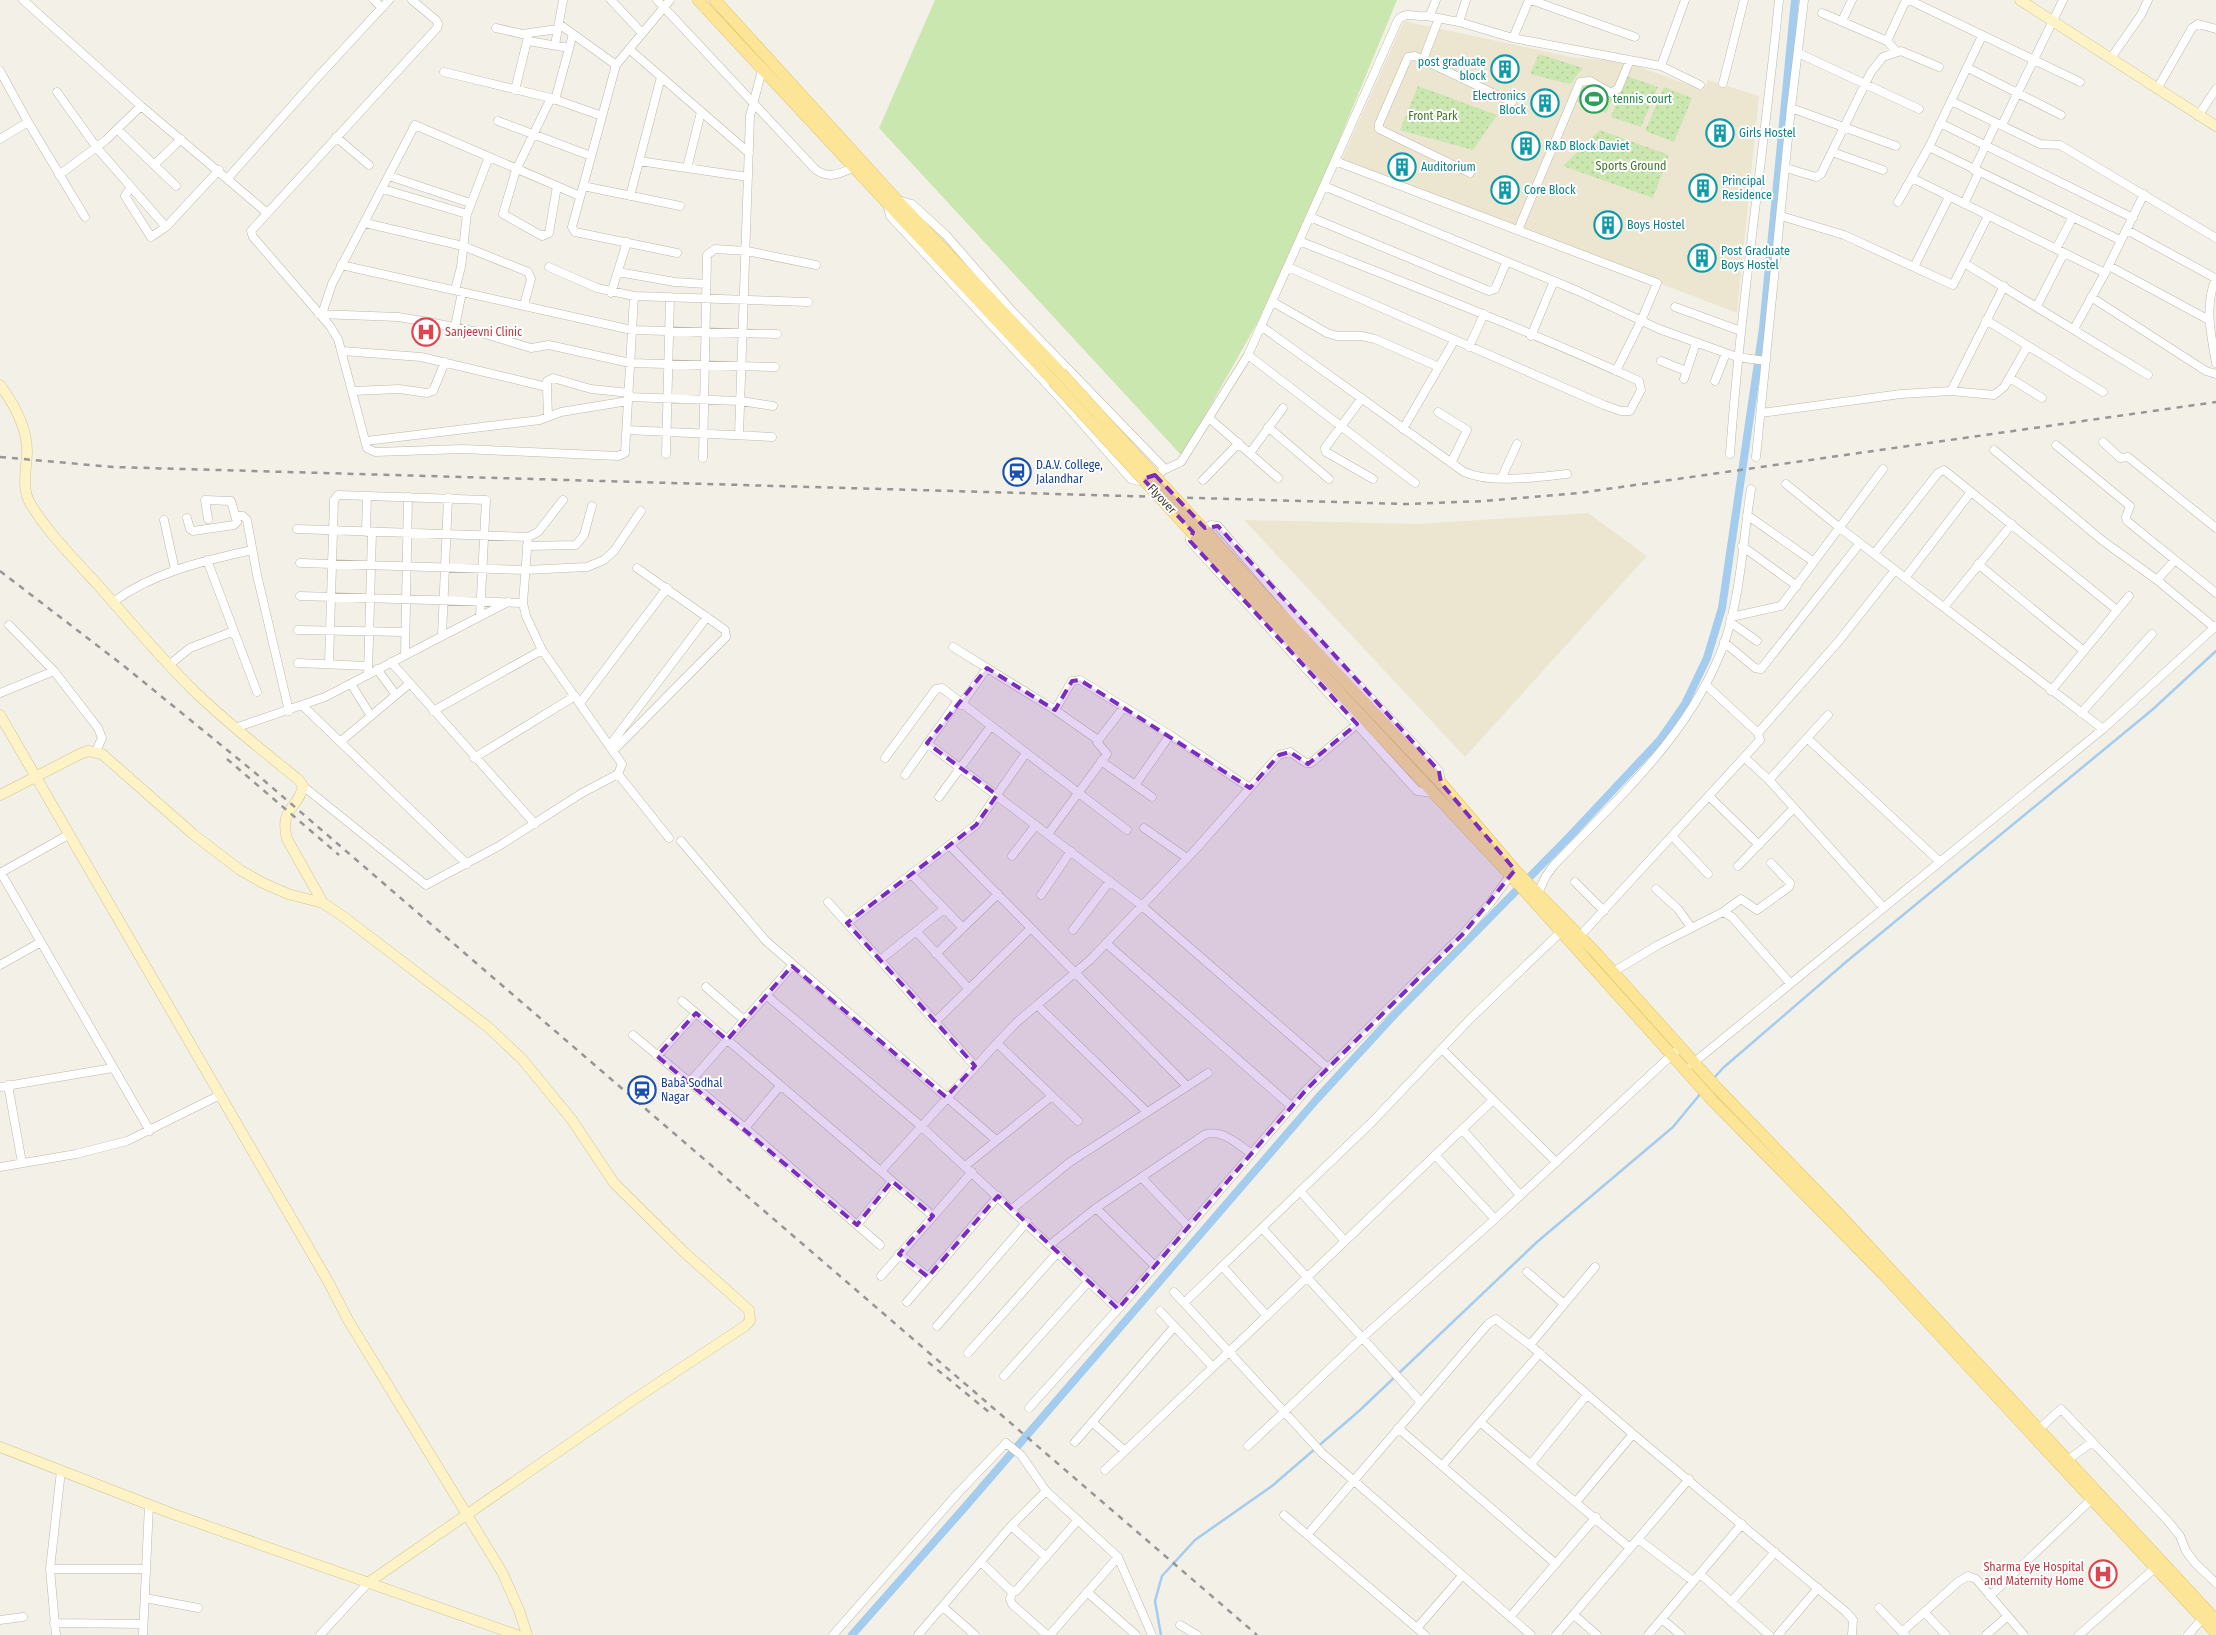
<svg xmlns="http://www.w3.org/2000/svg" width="2216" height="1635" font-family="'Fira Sans Condensed',sans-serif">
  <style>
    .education { fill: #ece6d1 }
    .grass { fill: url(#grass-dots) }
    .pitch { fill: #cbe7b0 }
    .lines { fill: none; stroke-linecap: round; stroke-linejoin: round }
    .stream { stroke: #a4ccef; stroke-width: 2.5 }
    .canal { stroke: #a4ccef; stroke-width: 8 }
    .street-casing { stroke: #beb8aa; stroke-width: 9 }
    .secondary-casing { stroke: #d2c698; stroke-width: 11 }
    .primary-casing { stroke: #e1c467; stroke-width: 12 }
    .street { stroke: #fff; stroke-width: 8 }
    .secondary { stroke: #fdf3c7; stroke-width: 10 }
    .primary { stroke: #fce597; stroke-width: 11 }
    .rail { stroke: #969696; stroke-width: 2.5; stroke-dasharray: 6 6; stroke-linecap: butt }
    .primary-bridge-casing { stroke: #e1c467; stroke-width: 12; stroke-linecap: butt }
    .primary-bridge { stroke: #fce597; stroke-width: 11 }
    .marked { fill: #7b2cbf; fill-opacity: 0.2; stroke: #7b2cbf; stroke-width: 4; stroke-dasharray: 10 6; stroke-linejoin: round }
    .labels { text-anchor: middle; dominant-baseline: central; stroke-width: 4; stroke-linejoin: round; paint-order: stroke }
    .culture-label { font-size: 12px; fill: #0d838f; stroke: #fff; text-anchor: start }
    .leisure-label { font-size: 12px; fill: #27864d; stroke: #fff; text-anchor: start }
    .park-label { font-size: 12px; fill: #43772a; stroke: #fff }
    .health-label { font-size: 12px; fill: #be3a42; stroke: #fff; text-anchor: start }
    .transit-label { font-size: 12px; fill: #164399; stroke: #fff; text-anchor: start }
    .street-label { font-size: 12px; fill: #464136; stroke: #fff }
  </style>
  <defs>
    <pattern id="grass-dots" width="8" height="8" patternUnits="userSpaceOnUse" patternTransform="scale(1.25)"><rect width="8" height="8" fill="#cbe7b0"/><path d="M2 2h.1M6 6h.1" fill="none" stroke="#b0c798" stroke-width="1.8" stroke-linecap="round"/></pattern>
  </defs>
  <rect width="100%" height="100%" fill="#f3f0e7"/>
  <!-- education -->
  <path class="education" d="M1404,21l172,37 47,3 80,29 5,-10 51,16 -22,217 -396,-152z
    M1588,513l59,43 -182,201 -221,-237 174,4z"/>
  <!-- grass -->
  <path class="grass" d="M1539,54l44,14 -13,16 -40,-10z
    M1627,76l31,11 -17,40 -30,-10z
    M1418,86l79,29 -24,35 -73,-20z
    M1664,87l28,11 -18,44 -29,-11z
    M1600,130l69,25 -16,43 -90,-32z"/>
  <!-- pitch -->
  <path class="pitch" d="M935,0h462l-69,167 -68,151 -78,138 -303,-328z
    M1583,84l31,13 -8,16 -31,-12z"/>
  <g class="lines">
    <!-- stream -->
    <path class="stream" d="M1713,1079l10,-11 123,-106 306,-252 64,-59
      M1161,1635l-6,-34 7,-25 33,-36 77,-54 87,-75 178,-169 136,-115 28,-34"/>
    <!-- canal -->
    <path class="canal" d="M852,1635l113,-128 351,-407 79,-86 175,-178 90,-96 25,-36 22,-46 15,-50 41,-280 32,-328"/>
    <!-- street casing -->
    <g class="street-casing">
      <path id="street" d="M23,0l118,106 125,106
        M374,0l8,8
        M412,0l24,20 2,4 -1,4 -186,203 2,6 77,89 8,13 29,109 8,4 88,-3 155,7 7,-3 9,-157
        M611,0l31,33
        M657,0l159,170c14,9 22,4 37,-2
        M670,0l-54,65 -44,162 3,5 102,21
        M1531,0l104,37
        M1909,0l171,82
        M1822,13l65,28 9,10
        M1427,16l32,6 54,16 148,28 39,19
        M1439,18l-16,42 89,42
        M1842,21l10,-21
        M1459,22l7,-22
        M559,24l57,41
        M496,28l26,6 36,-5
        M1513,38l16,-38
        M528,41l41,7
        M1887,41l19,-41
        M555,45l8,-45
        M629,49l120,104
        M1798,53l121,56
        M2111,58l30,-43 7,-15
        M1423,60l-8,-4 -7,1 -29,67v5l91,44
        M1661,66l24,-66
        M1968,68l93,47
        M0,71l28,51 57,95
        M444,72l107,26 51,18
        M1723,83l21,-83
        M2157,89l35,-61 6,-4 18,5
        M515,90l14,-57
        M57,92l40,56 34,39 -6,9 26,41 15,-10 53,-57
        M551,98l-35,72 -13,44 39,22 7,-3 8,-47
        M555,100l18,-66
        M1951,101l89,43 20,1 156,93
        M1791,108l105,38
        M2198,116l18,-27
        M498,121l93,35
        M1940,123l193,95
        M2002,125l61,-125
        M118,130l58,56
        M336,137l33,28
        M0,139l28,-17
        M1929,147l191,93
        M1832,152l51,18
        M639,161l109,16
        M1335,161l322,122 -16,38 -25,50
        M155,164l26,-25
        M687,168l14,-56
        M1786,168l30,9 5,-3 50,-102 12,-15 18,-6 38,16
        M1974,170l22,-47
        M59,175l47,-35 35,-34
        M389,176l81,27
        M228,178l87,-98 74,-80
        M1912,178l193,95
        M583,186l97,20
        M1324,186l254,105 81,38 78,28 29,4
        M131,187l35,40
        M383,189l84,25 22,-57
        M630,196l31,-119
        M1898,202l31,-55 53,-111
        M1964,204l15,-32
        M888,207l2,9 178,191 63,72 8,2 23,-9 1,-5 -151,-156 -66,-76 -34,-31 -14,-4
        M1781,216l63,19 109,50 35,-69
        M1310,217l179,74 6,-2 11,-26
        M365,223l98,23 65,26 3,7 -7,26
        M1518,230l62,-148 10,-1 21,12 7,-4 12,-29
        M2127,230l88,48
        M2056,249l17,-32
        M1964,263l184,112
        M341,265l291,65 145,4
        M2109,266l100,54
        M549,267l48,21 37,8 174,6
        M1288,267l316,138 17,6h9l11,-21 -2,-9c-112,-51 -226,-95 -340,-140
        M1914,267l35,-70
        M618,272l57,10 31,2
        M2216,278c-12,27 -5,57 0,85
        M455,290l6,-23 6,-53
        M611,293l16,-51
        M2091,297l115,74 10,3
        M1273,302l54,31 10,3h25l13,3 64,28
        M2037,306l27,-53
        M1675,307l66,24
        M319,314l79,3 31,5 49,10 53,16 18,-3 81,18 145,4
        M322,314l10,-30 83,-159 165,71
        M1986,320l117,72
        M1261,326l203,146c28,12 73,5 103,2
        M455,327l7,-35
        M2074,329l31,-56 39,-79
        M1531,336l23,-55
        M1469,347l15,-33
        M342,351l79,6 126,30v-6l6,-3 38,11 38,4
        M1248,355l167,128
        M1661,361l25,10
        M2010,378l32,20
        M1684,379l12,-36
        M1715,381l11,-28
        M547,387l1,30
        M353,391l46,-2 28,4 6,-2 12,-29
        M1951,391l53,-105
        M628,397l113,4 32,5
        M1362,398l-37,50 1,4 47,27
        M1438,412l29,18 -16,33
        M1761,413l140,-19 50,-3 43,4 10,-8 23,-40
        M1209,418l69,60
        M1268,427l61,52
        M1403,429l51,-88
        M627,430l145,7
        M739,435l11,-319 12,-46
        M366,441l174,-21 21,-8 67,-11
        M2103,442l17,16 8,-1 88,71
        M2056,445l74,61 -4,11 1,4 89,72
        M1994,450l109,91 54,39 58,48
        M1250,453l33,-45
        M666,454l4,-157
        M1730,454c11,-152 34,-303 49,-454
        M1756,457l35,-349 13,-108
        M703,458l4,-203 8,-6 32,2 69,14
        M1164,470l17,-8 67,-107 150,-335c10,-11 20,0 32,-5l6,-15
        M1502,477l15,-33
        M1203,480l36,-37
        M1786,484l54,44 263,201
        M1747,515l67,47
        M236,516h7l4,4 10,55 32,136
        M187,518l3,11 3,2 41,-6 3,-3 -6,-21 -26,-1 3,19
        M164,520l11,50
        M297,529l231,8 -5,66 3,13 16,34 80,114 -4,10 -36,19 -83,53 -73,39 -123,-99
        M366,532l1,-36
        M528,537l10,-5 25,-32
        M527,546l49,-1 8,-10 8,-29
        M1742,546l55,40
        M1874,554l64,-81 6,-3 173,140
        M207,560l50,132
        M300,563l225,7 62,-3 17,-7 10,-9 27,-40
        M1978,564l106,87
        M1905,578l66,-86
        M2157,580l18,-20
        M300,596l223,7
        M113,602c41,-30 90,-41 139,-52
        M1945,606l67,-82
        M1731,617l50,-11 102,-137
        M1730,622l27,19
        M9,625l45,46 44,57 4,10 -6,13
        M298,630l107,2
        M442,636l6,-138
        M1724,642l31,26 6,1 99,-126
        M953,647l102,63 43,30
        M405,655l3,-158
        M391,662l144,162
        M298,663l70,3
        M329,664l5,-164 4,-5 148,5 -6,116
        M169,665l21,-17 44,-17
        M377,669l19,26
        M368,674l4,-142
        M351,684l20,32
        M2051,691l78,-95
        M0,693l54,-22
        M580,703l87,-115
        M961,705l26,-37
        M303,706l164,158
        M1055,710l17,-29 8,-1 90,55 80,53
        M433,711l109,-61
        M2081,713l71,-79
        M235,728l90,-31 183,-95
        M1758,733l80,-91 57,-72
        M1807,738l132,123
        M340,742l69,-58
        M927,743l214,162 187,163
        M610,745l97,-128
        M614,750l112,-113 -1,-7 -88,-62
        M474,758l101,-62
        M885,758l51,-69 6,-1 185,142
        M1745,758l24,22 114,127
        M1101,761l51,36
        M618,774l51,64
        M905,775l52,-73
        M1769,780l59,-65
        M1135,785l35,-50
        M1433,793l-16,-2 -227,-250v-4l21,-12 7,1 86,100 135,145 2,10
        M939,797l52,-71
        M1710,797l49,48
        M1144,828l43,30
        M1048,834l59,-80 -10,-12 27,-35
        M1673,837l35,37
        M681,841l85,100 230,199
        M949,845l238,241
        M1012,856l24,-31
        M1738,866l56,-58
        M0,873l68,-38
        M1,873l149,258
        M911,874l52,54
        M1575,882l29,29
        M1656,889l22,20 13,18
        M1538,893l8,-17 8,-11c65,-68 139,-133 171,-224 16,-48 18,-102 26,-152
        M1041,895l30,-44
        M828,902l147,164
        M1723,912l18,-13 16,11 32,-23 1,-4 -19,-20
        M847,923l129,-98 50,-72
        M1073,930l37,-49
        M916,931l53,58
        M1580,936l180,-196 -2,-7 -52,-48
        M1106,943l186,164
        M936,954l62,-60
        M880,960l64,-51
        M0,965l41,-23
        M1613,972l45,-27 65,-33 9,5 58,66
        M706,987l38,33
        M766,995l155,131 197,183
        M682,1001l251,215
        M1037,1005l110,107
        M935,1022l96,-94
        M633,1035l112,93 135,117
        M997,1043l81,78
        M1442,1049l114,113
        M657,1056l39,-43
        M1692,1064l411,-335 113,-103
        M689,1083l103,-117
        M8,1085l14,78
        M0,1087l113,-19
        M745,1128l35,-42
        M1462,1129l58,66
        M1435,1155l60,64
        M965,1166l87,-70
        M0,1167l76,-13 51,-13 93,-46
        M881,1171l116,-128 20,-21 73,-62 106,-111 83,-94 11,-3 16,11h5l46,-39
        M1142,1178l47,49
        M1300,1191l45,50
        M1096,1208l59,58
        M1012,1209l58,-47 138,-89
        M857,1225l35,-44
        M1263,1229l157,172
        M1051,1244l45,-36 108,-73c18,-7 33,9 48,19
        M899,1254l29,23
        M1223,1267l44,49
        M1527,1272l36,31
        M881,1276l91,-104
        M1174,1292l148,161 209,182
        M907,1302l91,-106
        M1184,1303l189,-182 97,-102 94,-90
        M1160,1311l52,55
        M937,1326l90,-104
        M1530,1345l65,-78
        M968,1353l90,-101
        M1004,1376l85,-95
        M1029,1408l98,-109 179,-209 157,-156 28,-32 21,-29
        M1092,1422l33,29
        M1480,1422l150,126
        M1398,1428l158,136
        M2039,1429l22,-20 106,111 13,16 6,15 9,12 21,20
        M1075,1442l99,-115
        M1248,1446l114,-108 133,-119 180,-167
        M2068,1460l24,-18
        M1531,1464l56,-69
        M1442,1466l98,-113
        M1105,1470l388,-370
        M1576,1502l57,-68
        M1284,1515l141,120
        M1011,1526l35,31
        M1308,1534l180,-210 8,-5 34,26 103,89 213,178 7,8 -1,15
        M1638,1539l55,42
        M981,1562l29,28 6,1 62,-71
        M50,1569h95
        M1700,1574l69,61
        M1013,1591l-3,8 2,5 35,31
        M1087,1592l49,43
        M1990,1596l105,-100
        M145,1598l53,10
        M1731,1602l44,-50
        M943,1607l32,28
        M1879,1608l26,27
        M1924,1612l22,23
        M1574,1615l23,20
        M1510,1617l86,-100
        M1662,1619l19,16
        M0,1620l23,-3
        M54,1623l89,1
        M1180,1625l17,10
        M1417,1628l45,-52
        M1902,1632l56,-50 10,-6 8,3 48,56
        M56,1635l-6,-66 11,-98
        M143,1635l6,-130
        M320,1635l49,-53
        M833,1635l126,-143 47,-49 15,12 25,36 72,66 34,78
        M918,1635l93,-109 35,-35
        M1050,1635l68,-78
        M1556,1635l133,-156
        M1648,1635l94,-111
        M1778,1635l40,-47
        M1986,1635l22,-19
        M2079,1635l77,-68
        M2188,1635l14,-16"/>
    </g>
    <!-- secondary casing -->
    <g class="secondary-casing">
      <path id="secondary" d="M2020,0l196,126
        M0,385c14,19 27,42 27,66 0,16 -6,37 3,52 18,30 44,56 68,82 31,35 61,71 94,104 34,33 71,62 107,91l4,6c-4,23 -24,21 -16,53l36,64
        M0,715l329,568 19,37 154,252 17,38 8,25
        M0,795l80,-41 8,-3 14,3 91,80 47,36 23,13 25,11 35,9 21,14 144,110 34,32 50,61 42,63 71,70 64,57 1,11 -5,5 -112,74 -264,182
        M0,1447l173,67 344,121"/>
    </g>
    <!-- primary casing -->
    <g class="primary-casing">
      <path id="primary" d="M698,0l355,381
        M715,0l181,199 165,174
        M1279,612l162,171 74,87 82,84 120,134 118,122 381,410
        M1271,619l242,259 199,222 171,174 333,359"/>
    </g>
    <!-- street -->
    <use href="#street" class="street"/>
    <!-- secondary -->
    <use href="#secondary" class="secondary"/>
    <!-- primary -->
    <use href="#primary" class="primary"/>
    <!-- rail -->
    <path class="rail" d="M0,457l113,10 1293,37 79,-3 94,-8 637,-91
      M0,571l124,95 129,105 1004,864
      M227,759l112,96
      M928,1362l62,51"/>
    <!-- primary-bridge casing -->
    <g class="primary-bridge-casing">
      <path id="primary-bridge" d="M1061,373l218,239
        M1053,381l218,238"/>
    </g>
    <!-- primary-bridge -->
    <use href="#primary-bridge" class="primary-bridge"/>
  </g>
  <!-- marked area -->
  <path class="marked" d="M1155,475l50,53 13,-2 221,245 2,12 74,87 -52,64 -157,156 -188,219 -120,-113 -70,81 -29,-23 34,-38 -41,-35 -35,44 -200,-169 39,-43 31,27 65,-74 154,131 29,-31 -128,-143 129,-98 21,-30 -70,-52 60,-75 68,42 17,-29 8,-1 170,108 29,-33 11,-3 18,12 49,-40 -167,-183 3,-9 -50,-53z"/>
  <!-- icons -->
  <defs>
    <g id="building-ring" transform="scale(1.4375)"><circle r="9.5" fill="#fff" stroke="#0f9aa8" stroke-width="1.5"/><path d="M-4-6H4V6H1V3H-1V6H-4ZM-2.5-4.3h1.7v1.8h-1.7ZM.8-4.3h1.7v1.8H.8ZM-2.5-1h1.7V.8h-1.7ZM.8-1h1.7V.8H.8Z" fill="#0f9aa8"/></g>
    <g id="stadium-ring" transform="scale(1.4375)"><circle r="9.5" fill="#fff" stroke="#2e9e5b" stroke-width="1.5"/><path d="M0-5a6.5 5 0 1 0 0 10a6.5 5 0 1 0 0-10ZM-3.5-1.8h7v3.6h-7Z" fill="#2e9e5b"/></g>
    <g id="hospital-ring" transform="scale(1.4375)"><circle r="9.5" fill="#fff" stroke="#e0444e" stroke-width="1.5"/><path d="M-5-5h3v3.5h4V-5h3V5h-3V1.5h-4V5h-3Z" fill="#e0444e"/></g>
    <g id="station-ring" transform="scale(1.4375)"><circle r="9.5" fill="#fff" stroke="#1a4fb4" stroke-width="1.5"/><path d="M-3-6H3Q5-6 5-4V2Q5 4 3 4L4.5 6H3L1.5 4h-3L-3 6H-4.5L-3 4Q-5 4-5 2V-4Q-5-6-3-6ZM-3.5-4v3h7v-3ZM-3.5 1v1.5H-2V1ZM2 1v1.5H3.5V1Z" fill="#1a4fb4"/></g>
  </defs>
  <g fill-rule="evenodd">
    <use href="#building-ring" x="1505" y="69"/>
    <use href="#stadium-ring" x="1594" y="99"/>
    <use href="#building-ring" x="1545" y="103"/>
    <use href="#building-ring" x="1720" y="133"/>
    <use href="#building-ring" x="1526" y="146"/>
    <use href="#building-ring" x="1402" y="167"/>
    <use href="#building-ring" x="1703" y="188"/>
    <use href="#building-ring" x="1505" y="190"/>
    <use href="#building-ring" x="1608" y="225"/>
    <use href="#building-ring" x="1702" y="258"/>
    <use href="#hospital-ring" x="426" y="332"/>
    <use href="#station-ring" x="1017" y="472"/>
    <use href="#station-ring" x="642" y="1090"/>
    <use href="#hospital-ring" x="2103" y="1574"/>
  </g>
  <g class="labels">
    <!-- culture labels -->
    <g class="culture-label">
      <text x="1486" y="62" text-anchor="end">post graduate<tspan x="1486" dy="14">block</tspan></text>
      <text x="1526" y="96" text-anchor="end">Electronics<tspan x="1526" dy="14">Block</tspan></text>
      <text x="1739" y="133">Girls Hostel</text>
      <text x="1545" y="146">R&amp;D Block Daviet</text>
      <text x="1421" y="167">Auditorium</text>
      <text x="1722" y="181">Principal<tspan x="1722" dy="14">Residence</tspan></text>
      <text x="1524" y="190">Core Block</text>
      <text x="1627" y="225">Boys Hostel</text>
      <text x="1721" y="251">Post Graduate<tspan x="1721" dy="14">Boys Hostel</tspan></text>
    </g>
    <!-- leisure labels -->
    <g class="leisure-label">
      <text x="1613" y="99">tennis court</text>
    </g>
    <!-- park labels -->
    <g class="park-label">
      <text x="1433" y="116">Front Park</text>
      <text x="1631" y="166">Sports Ground</text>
    </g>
    <!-- health labels -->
    <g class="health-label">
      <text x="445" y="332">Sanjeevni Clinic</text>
      <text x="2084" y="1567" text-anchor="end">Sharma Eye Hospital<tspan x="2084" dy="14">and Maternity Home</tspan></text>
    </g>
    <!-- transit labels -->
    <g class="transit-label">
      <text x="1036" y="465">D.A.V. College,<tspan x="1036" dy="14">Jalandhar</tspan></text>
      <text x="661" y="1083">Baba Sodhal<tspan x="661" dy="14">Nagar</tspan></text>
    </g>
    <!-- street labels -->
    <g class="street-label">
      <text transform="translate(1162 499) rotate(47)">Flyover</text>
    </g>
  </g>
</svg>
